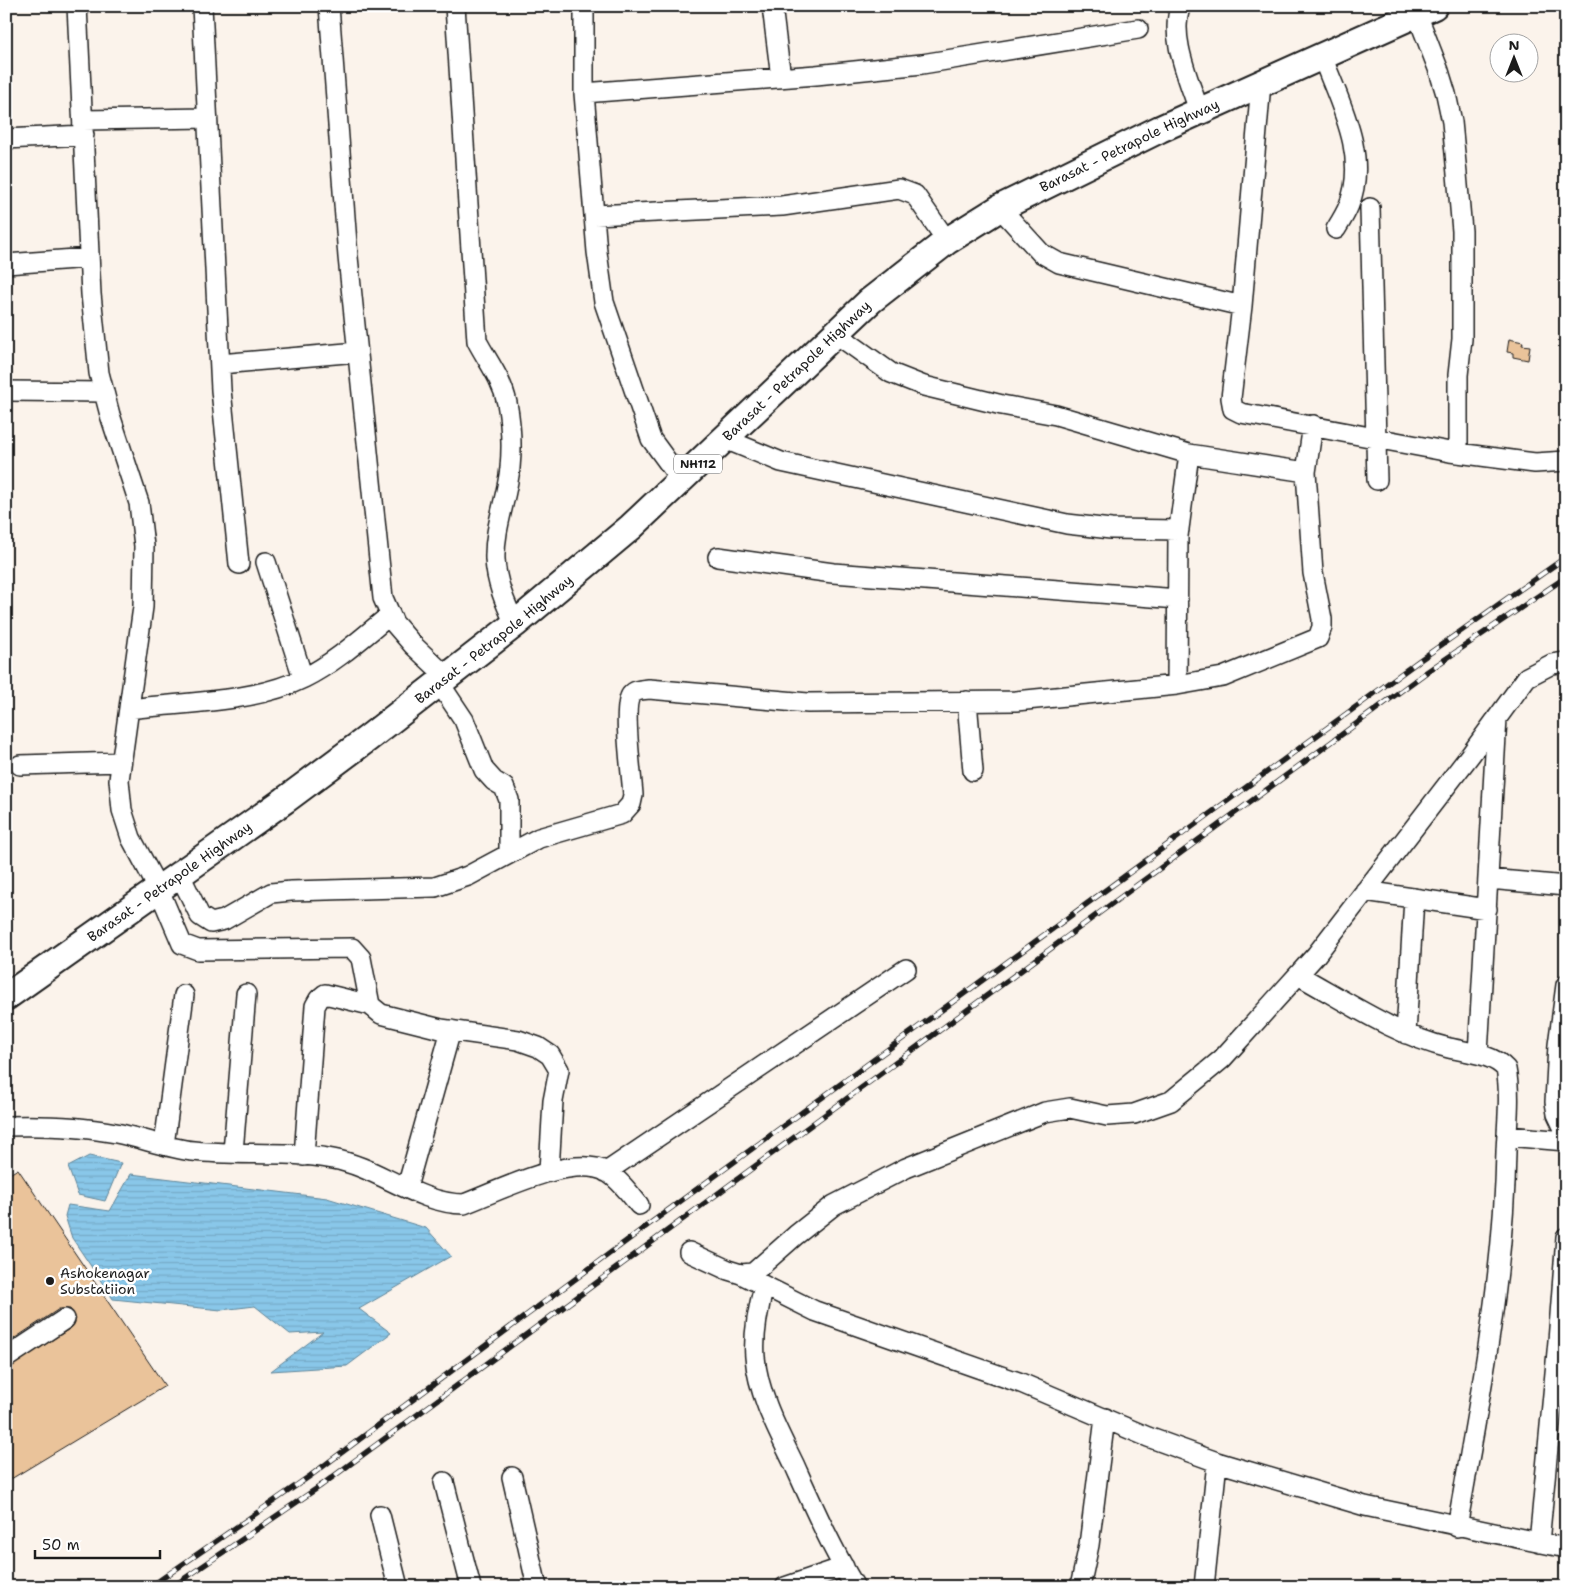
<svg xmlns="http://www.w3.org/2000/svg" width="1572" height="1593" font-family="'Shantell Sans',sans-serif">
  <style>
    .water { fill: url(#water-rules); stroke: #5d8397 }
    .building { fill: #eac39a; stroke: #1c1c1c }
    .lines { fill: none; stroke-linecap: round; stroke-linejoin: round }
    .minor-casing { stroke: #1c1c1c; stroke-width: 22 }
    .highway-casing { stroke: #1c1c1c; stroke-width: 30 }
    .minor { stroke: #fff; stroke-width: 19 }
    .highway { stroke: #fff; stroke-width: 26 }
    .rail-casing { stroke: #1c1c1c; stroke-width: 5.5 }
    .rail { stroke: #fff; stroke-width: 4; stroke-dasharray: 11; stroke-linecap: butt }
    .poi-dot { fill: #1c1c1c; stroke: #fff; stroke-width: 2 }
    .labels { text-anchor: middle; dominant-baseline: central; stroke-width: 5; stroke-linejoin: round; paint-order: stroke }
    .shield { fill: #fff; stroke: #606060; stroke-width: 1 }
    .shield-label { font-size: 12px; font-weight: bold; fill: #1c1c1c }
    .street-label { font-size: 14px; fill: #1c1c1c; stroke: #fff }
    .poi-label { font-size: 14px; fill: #1c1c1c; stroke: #fff; text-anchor: start }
  </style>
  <defs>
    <pattern id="water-rules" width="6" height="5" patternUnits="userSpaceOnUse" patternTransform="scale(1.25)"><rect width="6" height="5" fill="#89c7e9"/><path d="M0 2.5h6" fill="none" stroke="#76aac7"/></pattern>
  </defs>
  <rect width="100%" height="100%" fill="#fbf3eb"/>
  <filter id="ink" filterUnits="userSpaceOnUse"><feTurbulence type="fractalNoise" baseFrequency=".02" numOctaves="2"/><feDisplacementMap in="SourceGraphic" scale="10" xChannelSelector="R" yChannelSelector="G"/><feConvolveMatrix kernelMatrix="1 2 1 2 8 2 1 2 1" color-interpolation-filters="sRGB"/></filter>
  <g filter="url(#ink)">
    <!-- water -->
    <path class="water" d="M89,1156l32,7 -16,38 -27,-6 -10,-28z
      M131,1174l196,24 99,30 25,28 -92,53 32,24 -44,33 -76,5 52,-39 -33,2 -35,-28 -34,4 -108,-11 -41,-61 -7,-22 3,-11 42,6z"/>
    <!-- building -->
    <path class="building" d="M1509,339l14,3 -1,3 8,1 -2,14 -15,-3v-4l-6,-1z
      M18,1169l147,217 -159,96v-113l65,-41 5,-9 -6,-10h-11l-53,35v-168z"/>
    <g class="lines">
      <!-- minor casing -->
      <g class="minor-casing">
        <path id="minor" d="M77,6l14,288 8,79 11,42 29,88 5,43 -1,61 -24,173 3,30 9,28 28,52 23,54 16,6 154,-2 9,10 9,47 11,9 60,15 77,11 20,7 12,8 9,15 -6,31 -4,70
          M202,6l19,384 18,174
          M329,6l19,251 35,341 11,25 19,22 35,33
          M455,6l22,335c11,21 25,38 30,62 4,21 5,44 3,65 -3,30 -16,60 -15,91 1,23 10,44 20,65
          M584,6v87l13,159 7,50 47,137 30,41
          M772,6l9,72
          M1181,6c-13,29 9,76 18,105
          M1417,14l22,57 7,23 6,28 5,52 5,57v108l-4,36v78
          M1322,56c17,46 47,99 27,149 -3,8 -8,16 -13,24
          M1261,83l-19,223 -11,92 2,11 8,4 209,39 85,11 31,-2
          M584,93l232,-18 106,-11 216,-35
          M83,120l124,-2
          M6,139l78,-4
          M1000,208l41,45 18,10 183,43
          M1370,208l7,272
          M595,215l187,-9 117,-17 16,6 32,46
          M6,264l83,-6
          M835,333l56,40 33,13 78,19 54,10 133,39 117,18
          M220,364l138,-12
          M6,391l98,1
          M725,439l56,23 286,62 44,5 68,1
          M718,557l115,16 345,26
          M266,562l37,116
          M440,684l24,36 20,50 10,11 10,6 5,13v53
          M1177,685l1,-149 11,-82
          M967,701l6,70
          M129,709c55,-7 125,-6 175,-31 32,-16 59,-41 86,-63
          M20,765l101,-3
          M180,875l20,41 11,7 13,-3 47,-27 20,-2 144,-4 33,-11 71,-38 83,-24 9,-10 2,-9c-1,-18 -11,-88 -2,-100 5,-6 11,-5 18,-6l159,14 208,-2 161,-16 46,-8 95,-39 4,-11v-8l-9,-46 -7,-101 7,-47
          M1489,879l77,7
          M1365,891l122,18
          M1298,975c49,27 97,60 151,73 18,4 44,6 57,21 5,26 1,56 0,83 -2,126 -27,251 -49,375
          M1566,985l-8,60 -3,57 2,12 9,19
          M1406,1034l8,-136
          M1478,1054l19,-336
          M6,1126c37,-1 73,0 110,7 26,5 51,15 77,18 46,5 94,-1 140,8 45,8 85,45 131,45 35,-13 108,-51 143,-32 13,8 23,22 32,33
          M1507,1136l59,5
          M164,1145l20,-150
          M233,1152l13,-158
          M304,1156l11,-150 4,-7 6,-5 45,11
          M606,1172l300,-203
          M407,1187l44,-157
          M689,1252l39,18 13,4 12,-1 43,-38 38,-30 72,-37 139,-56 25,-4 37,8 27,-2 37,-13 51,-42 94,-104 155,-201 56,-77 25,-13 14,-2
          M741,1274l74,37 206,72 127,54 69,25 148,44 201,42
          M764,1286c-6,23 -11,47 -9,71 3,37 23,74 39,107 19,42 37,83 61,123
          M6,1358l59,-39
          M512,1477l25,110
          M444,1482l27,105
          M380,1515l18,72
          M1539,1543l19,-202 8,-104
          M785,1587l59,-20
          M1080,1587l9,-42 16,-127
          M1204,1587l13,-125"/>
      </g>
      <!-- highway casing -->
      <g class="highway-casing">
        <g id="highway">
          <path id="s1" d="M6,997l279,-197 82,-61 148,-115 116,-97 239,-226 77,-60 53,-33 160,-79 274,-123"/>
        </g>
      </g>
      <!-- minor -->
      <use href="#minor" class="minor"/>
      <!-- highway -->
      <use href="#highway" class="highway"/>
      <!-- rail casing -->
      <g class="rail-casing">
        <path id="rail" d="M150,1587l160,-111 342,-254 768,-562 146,-103
          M172,1587l147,-100 1109,-816 138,-94"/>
      </g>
      <!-- rail -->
      <use href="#rail" class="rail"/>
    </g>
  </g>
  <!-- markers -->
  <circle class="poi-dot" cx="50" cy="1281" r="5"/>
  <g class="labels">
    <!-- shield labels -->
    <rect class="shield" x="674" y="454.5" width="48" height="19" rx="4"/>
    <g class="shield-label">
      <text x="698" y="464">NH112</text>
    </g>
    <!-- street labels -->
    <g class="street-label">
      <text stroke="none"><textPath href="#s1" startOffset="1415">Barasat - Petrapole Highway</textPath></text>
      <text stroke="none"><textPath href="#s1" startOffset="1010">Barasat - Petrapole Highway</textPath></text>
      <text stroke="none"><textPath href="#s1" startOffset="605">Barasat - Petrapole Highway</textPath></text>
      <text stroke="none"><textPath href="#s1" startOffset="200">Barasat - Petrapole Highway</textPath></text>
    </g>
    <!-- poi labels -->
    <g class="poi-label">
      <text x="60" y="1273">Ashokenagar<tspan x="60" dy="16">Substatiion</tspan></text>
    </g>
  </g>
  <!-- margin -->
  <rect width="1572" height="1593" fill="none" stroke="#fff" stroke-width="25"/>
  <rect x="12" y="12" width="1547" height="1568" fill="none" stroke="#1c1c1c" stroke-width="2" filter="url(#ink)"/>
  <!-- north arrow -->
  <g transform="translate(1514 58)"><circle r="24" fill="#ffffff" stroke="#a4a4a4"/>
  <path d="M0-4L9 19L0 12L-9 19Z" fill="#1c1c1c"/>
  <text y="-8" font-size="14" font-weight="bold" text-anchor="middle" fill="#1c1c1c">N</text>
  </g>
  <!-- scale -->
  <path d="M35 1550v8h125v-8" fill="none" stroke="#1c1c1c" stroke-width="2.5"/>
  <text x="42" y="1550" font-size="15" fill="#1c1c1c" stroke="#ffffff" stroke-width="4" paint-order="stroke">50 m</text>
</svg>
